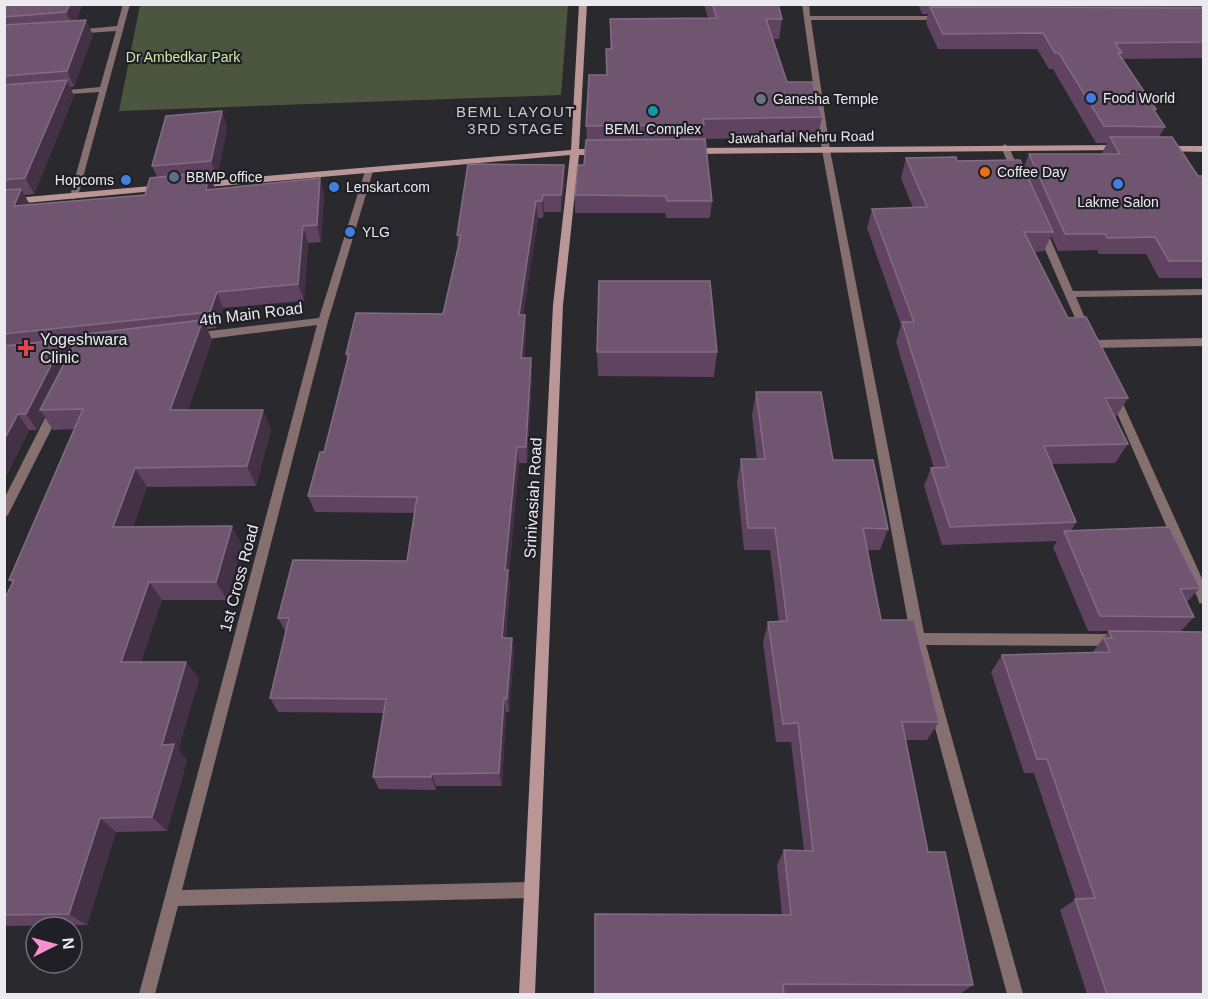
<svg xmlns="http://www.w3.org/2000/svg" width="1208" height="999" font-family="Arial,sans-serif">
  <style>
    .green { fill: #4c563f }
    .lines { fill: none; stroke-linecap: round; stroke-linejoin: round }
    .lane { fill: #866f6f; fill-rule: evenodd }
    .street { fill: #866f6f; fill-rule: evenodd }
    .secondary { fill: #bb9696; fill-rule: evenodd }
    .wall { fill: #604360; fill-rule: evenodd }
    .shaded-wall { fill: #443145 }
    .building { fill: #6f556f; stroke: #836c83; stroke-width: 1.5 }
    .shop-dot { fill: #3f7fe0; stroke: #201f25; stroke-width: 2 }
    .worship-dot { fill: #6b7280; stroke: #201f25; stroke-width: 2 }
    .culture-dot { fill: #0f9aa8; stroke: #201f25; stroke-width: 2 }
    .food-dot { fill: #e8710a; stroke: #201f25; stroke-width: 2 }
    .service-dot { fill: #5c6f8a; stroke: #201f25; stroke-width: 2 }
    .health-dot { fill: #e0444e; stroke: #201f25; stroke-width: 2 }
    .labels { text-anchor: middle; dominant-baseline: central; stroke-width: 4.5; stroke-linejoin: round; paint-order: stroke }
    .far-park-label { font-size: 14px; fill: #ceeba5; stroke: #201f25 }
    .far-poi-label { font-size: 14px; fill: #ebebef; stroke: #201f25; text-anchor: start }
    .far-street-label { font-size: 14px; fill: #ebebef; stroke: #201f25 }
    .far-neighbourhood-label { font-size: 15px; letter-spacing: 1.5px; fill: #cbcbd2; stroke: #201f25 }
    .street-label { font-size: 16px; fill: #ebebef; stroke: #201f25 }
    .poi-label { font-size: 16px; fill: #ebebef; stroke: #201f25; text-anchor: start }
  </style>
  <rect width="100%" height="100%" fill="#29292e"/>
  <!-- green -->
  <path class="green" d="M140,5h428l-7,90 -442,16z"/>
  <g class="lines">
    <!-- lane -->
    <path class="lane" d="M1204,338v8l-113,2 -5,-4 5,-4z"/>
    <!-- street -->
    <path class="street" d="M123,4h7l-52,192 -4,3 -3,-1 -1,-2 29,-104 -42,3 -4,-2 4,-2 43,-4 16,-56 -42,3 -4,-2 4,-2 43,-4z
      M802,4h7l1,12h133l4,2 -4,2h-132l19,130 94,483 194,1 5,2 2,4 -2,4 -5,2 -192,-1 97,349h-16l-96,-355 -89,-489z
      M1005,144l4,3 12,28 -1,2 -7,-2 -12,-28z
      M369,168l4,3 -45,150 -146,569 349,-8 6,2 2,6 -2,6 -6,2 -353,8 -23,88h-16l178,-669 -124,16 -5,-4 5,-4 126,-15 46,-147z
      M1041,226l5,3 27,62 131,-2v6l-128,2 15,35 -5,4 -4,-2 -46,-105z
      M1115,393l5,4 84,186v21l-5,-1 -1,-4 -88,-202z
      M56,404l6,4 -54,107 -4,2v-18l46,-91z"/>
    <!-- secondary -->
    <path class="secondary" d="M579,4h8l-8,145h22l4,3 -4,3h-22l-16,150 -28,689h-16l34,-689 17,-150 -373,33 -4,-3 4,-3 374,-32z
      M1120,145l4,3 -1,2 -433,4 -4,-3 4,-3z
      M1164,146h40v6l-43,-1 -1,-2z
      M162,185l3,1v4l-161,15v-6z"/>
  </g>
  <!-- wall -->
  <path class="wall" d="M4,4h79l-7,16 17,15 -19,52h-4l4,9 -40,98 -10,1 6,10 115,-10 12,-18 -5,-11 70,-55 5,17 -10,50 -5,1 3,10 109,5 -3,48 -13,1 -4,58 -81,7 -7,20 -9,1 5,11 -24,70 83,19 -15,57 -109,1 -14,40 109,18 -15,55h-65l-21,62h45l13,17 -21,71 9,10 -20,71 -51,1 -29,93 -83,1v-326l8,-17 -3,-3 65,-151 -21,1 -9,-14 -7,14h-8l-25,50zM67,344h7l-3,7z
    M704,4h74l4,15 -3,20h-6l14,43 35,35 -4,20 -113,2 7,62 -2,17h-44l-1,-5h-90v-18l9,-30 3,-25 -1,-14 20,-51v-26h4v-30l98,-1z
    M918,4h285v54l-81,1 34,50 -1,3 10,15 -6,10 39,39h5v102h-44l-13,-24h-47l-2,-4 -39,1 -7,-15 -7,15 -10,1 34,66 60,80 -12,19h-2l14,27 -13,19 -63,1 24,58 -5,9 129,57 -13,14 7,15 -14,15 23,362h-116l-27,-84 16,-11 -42,-126h-10l-33,-101 11,-17 90,-2 17,-22h-21l-35,-84 4,-6 -115,4 -18,-59 7,-18h3l-38,-126 5,-17 -34,-97 5,-19 41,-1 -12,-30 5,-20 51,3 67,6 5,-13h74l-1,-1 5,-10h-11l-43,-74h-4l-12,-20h-99l-12,-26 2,-9h-6z
    M565,182l-4,30h-17l-1,6h-5l-15,97h2l1,17 -2,26h7l1,17 -5,88h-8l-10,111 1,11 -4,53h6l2,14 -5,60h-3l-4,74h-66v4l-57,-1 -6,-12 10,-64 -105,-1 -8,-14 16,-65 -8,-15 129,-57 7,-48 -99,-1 -7,-16 16,-44 23,-92 -1,-6 97,-40 15,-68 -1,-11z
    M597,352h120l-3,25 -116,-1z
    M756,392l77,68 55,69 -8,21h-13l14,70 58,102 -12,18h-22l23,112 45,133 -13,9h-365l187,-79 -5,-50 7,-15h20l-13,-108h-15l-13,-100 5,-20h11l-9,-72h-26l-7,-68 4,-23h16l-5,-44z"/>
  <!-- shaded-wall -->
  <path class="shaded-wall" d="M70,4h13l-10,23 -7,-15z
    M86,20l7,15 -19,52 -7,-16z
    M67,80l7,16 -40,98 -9,-16z
    M222,111l5,17 -10,50 -6,-17z
    M564,165l1,17 -4,30v-17z
    M209,172l6,17 -3,18 -6,-17z
    M320,178l4,16 -3,48 -4,-17z
    M21,189l9,16 -16,1z
    M543,195l1,17 -1,6 -1,-17z
    M536,201l2,17 -17,114 -2,-17z
    M303,226l5,17 -4,58 -6,-17z
    M217,292l6,16 -7,20 -6,-16z
    M525,315l1,17 -3,43 -2,-17z
    M203,320l9,20 -31,90 -11,-20z
    M64,340l10,17 -34,53 4,6 -7,14 -11,-16z
    M531,358l1,17 -5,88 -1,-16z
    M263,410l8,19 -15,57 -9,-20z
    M18,414l11,16 -25,50v-40z
    M517,447l2,16 -10,111 1,11 -5,67 -3,-14 3,-68z
    M135,468l12,19 -21,59 -13,-19z
    M232,526l10,19 -15,55 -11,-18z
    M149,582l13,18 -27,79 -14,-17z
    M512,638l2,14 -5,60 -2,-13z
    M186,662l13,17 -21,71 9,10 -20,71 -15,-14 10,-72z
    M504,698l2,14 -4,74 -3,-13z
    M432,774l4,12v4l-5,-13z
    M100,818l16,14 -29,93 -18,-11z"/>
  <!-- building -->
  <path class="building" d="M4,4h66l-4,8 -62,5z
    M712,4h66l4,15h-16l21,63h25l10,35 -119,2 1,6 -118,1 3,-51h18l-1,-26h6l-2,-30 107,-1z
    M930,7l273,1v34l-88,1 7,10h-4l38,56h-3l12,18 -61,-1 -45,-73h-4l-12,-20 -100,1z
    M86,20l-19,51 -63,5v-51z
    M67,80l-42,98 -21,2v-95z
    M222,111l-11,50 -59,5 14,-50z
    M1110,137h62l26,39h5v85h-34l-14,-24 -48,1 -2,-4h-40l-36,-80h91z
    M705,139l7,62h-45l-1,-5 -91,-1 3,-30h6l2,-25z
    M956,157l1,4 63,-1 33,72h-29l44,86 18,-1 42,81h-23l23,46 -84,2 32,76 -126,5 -19,-59 17,-1 -46,-145h12l-42,-113 55,-2 -21,-49z
    M468,164l96,1 -3,30h-18l-1,6h-6l-17,114h6l-4,43h10l-5,89h-9l-12,123h3l-6,68h10l-5,61 -3,-1 -5,75 -67,1 -1,3h-58l13,-78 -116,-1 19,-80h-11l15,-58 114,1 10,-64 -109,-1 12,-44h4l25,-98h-3l10,-41 87,1 18,-79h-4z
    M209,172l-3,18 114,-12 -3,47 -14,1 -5,58 -81,8 -7,20 -206,22v-144l17,-1 -7,17 131,-11 5,-17z
    M599,281h111l7,71h-120z
    M203,320l-33,90h93l-16,56 -112,2 -22,59 119,-1 -16,56h-67l-28,80h65l-24,83 12,-1 -22,73 -52,1 -31,96 -65,1v-315l10,-20h-5l74,-171 -43,1 39,-75z
    M64,340l-38,74h-8l-14,26v-94z
    M756,392h65l12,68h40l15,69 -25,-1 18,92h33l25,102h-37l26,130h17l28,133 -190,-1 1,10h-189v-80l196,1 -7,-65 29,1 -15,-128 -15,1 -15,-102 19,-1 -12,-93h-27l-7,-69h24z
    M1169,527l31,61 -20,1 14,28 -94,-1 -36,-85z
    M1109,631l94,1v362h-96l-32,-95 20,-1 -48,-139h-10l-35,-104 108,-3 -6,-14h8z"/>
  <!-- markers -->
  <g class="shop-dot">
    <circle cx="1091" cy="98" r="6"/>
    <circle cx="126" cy="180" r="6"/>
    <circle cx="1118" cy="184" r="6"/>
    <circle cx="334" cy="187" r="6"/>
    <circle cx="350" cy="232" r="6"/>
  </g>
  <circle class="worship-dot" cx="761" cy="99" r="6"/>
  <circle class="culture-dot" cx="653" cy="111" r="6"/>
  <circle class="food-dot" cx="985" cy="172" r="6"/>
  <circle class="service-dot" cx="174" cy="177" r="6"/>
  <path class="health-dot" d="M23 339h6v6h6v6h-6v6h-6v-6h-6v-6h6z"/>
  <g class="labels">
    <!-- far-park labels -->
    <g class="far-park-label">
      <text x="183" y="57">Dr Ambedkar Park</text>
    </g>
    <!-- far-poi labels -->
    <g class="far-poi-label">
      <text x="1103" y="98">Food World</text>
      <text x="773" y="99">Ganesha Temple</text>
      <text x="653" y="129" text-anchor="middle">BEML Complex</text>
      <text x="997" y="172">Coffee Day</text>
      <text x="186" y="177">BBMP office</text>
      <text x="114" y="180" text-anchor="end">Hopcoms</text>
      <text x="346" y="187">Lenskart.com</text>
      <text x="1118" y="202" text-anchor="middle">Lakme Salon</text>
      <text x="362" y="232">YLG</text>
    </g>
    <!-- far-street labels -->
    <g class="far-street-label">
      <text transform="translate(801 137) rotate(-1)">Jawaharlal Nehru Road</text>
    </g>
    <!-- far-neighbourhood labels -->
    <g class="far-neighbourhood-label">
      <text x="516" y="111">BEML LAYOUT<tspan x="516" dy="17">3RD STAGE</tspan></text>
    </g>
    <!-- street labels -->
    <g class="street-label">
      <text transform="translate(251 314) rotate(-7)">4th Main Road</text>
      <text transform="translate(533 498) rotate(-87)">Srinivasiah Road</text>
      <text transform="translate(239 578) rotate(-75)">1st Cross Road</text>
    </g>
    <!-- poi labels -->
    <g class="poi-label">
      <text x="40" y="339">Yogeshwara<tspan x="40" dy="18">Clinic</tspan></text>
    </g>
  </g>
  <!-- border -->
  <rect width="1208" height="999" fill="none" stroke="#ebebef" stroke-width="12"/>
  <!-- north arrow -->
  <g transform="translate(54 945) rotate(84)"><circle r="28" fill="#201f25" stroke="#717176" stroke-width="1.5"/>
  <path d="M0-4.5L10 22L0 15L-10 22Z" fill="#f790cd"/>
  <text y="-9" font-size="16" font-weight="bold" text-anchor="middle" fill="#ebebef">N</text>
  </g>
</svg>
